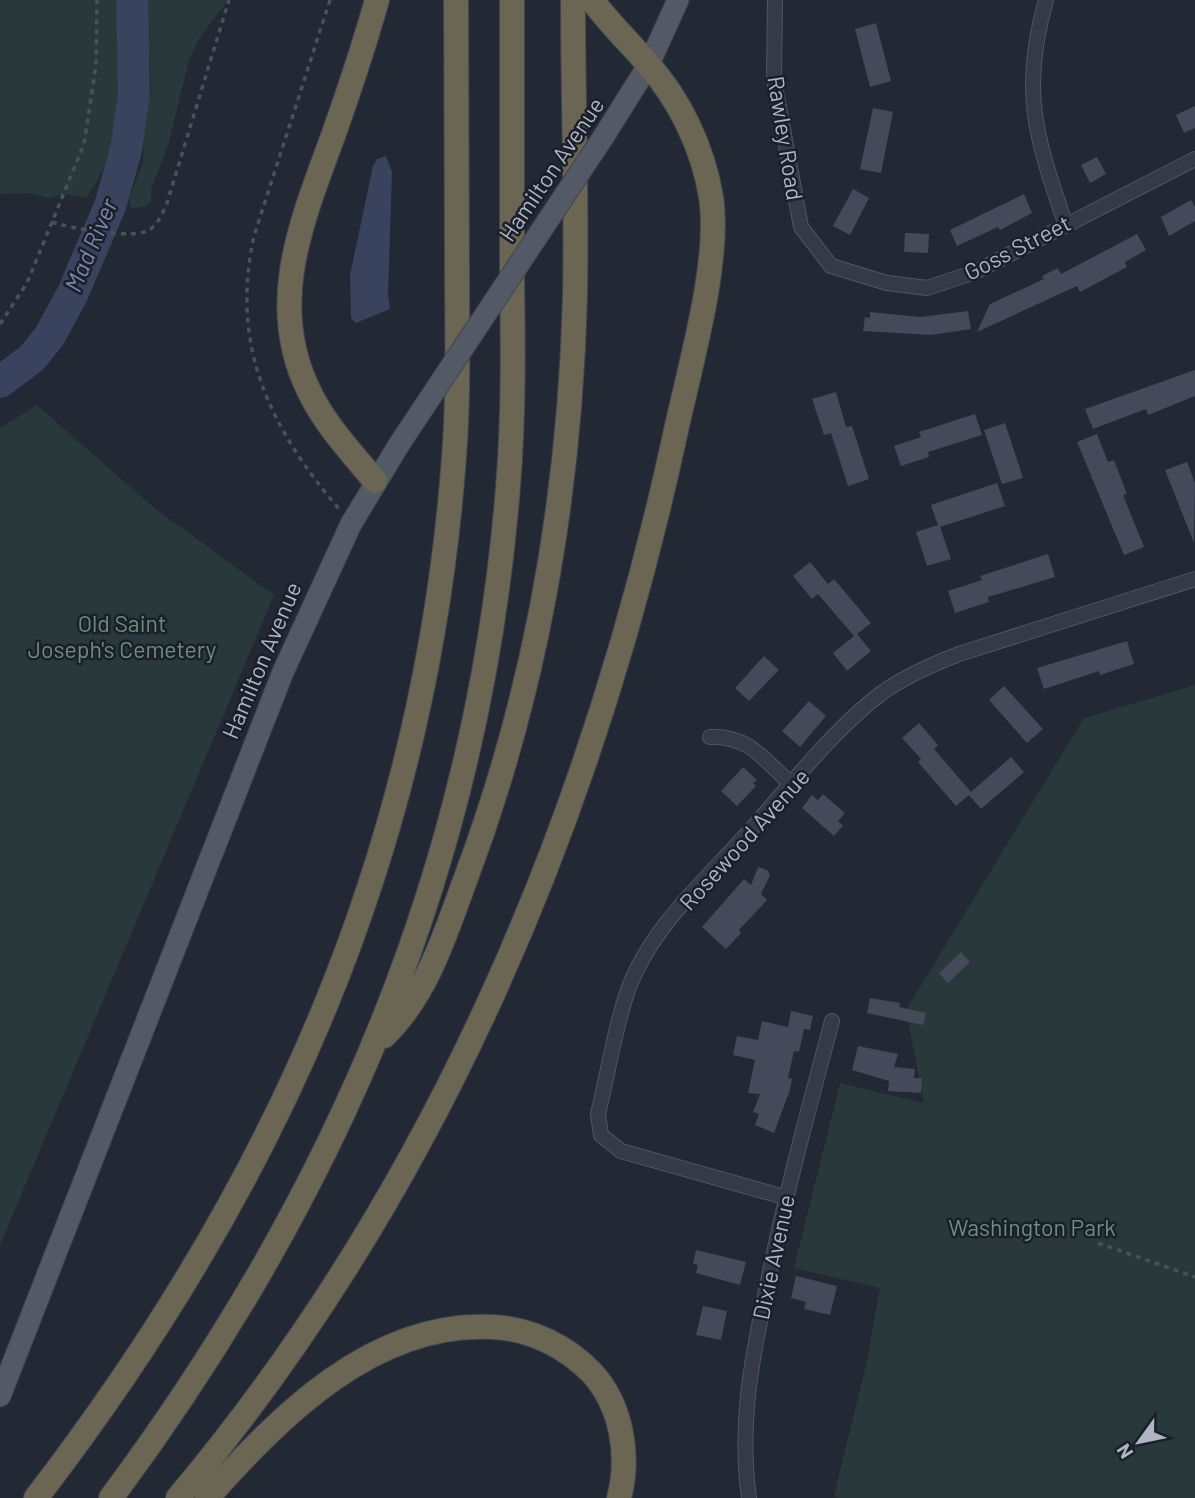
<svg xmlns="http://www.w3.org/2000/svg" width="1195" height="1498" font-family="Barlow,sans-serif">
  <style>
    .green { fill: #29383b }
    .water { fill: #39435d }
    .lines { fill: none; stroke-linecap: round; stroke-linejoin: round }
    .river { stroke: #39435d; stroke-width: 32 }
    .building { fill: #444a5a }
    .street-casing { stroke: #505561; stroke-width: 16 }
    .primary-casing { stroke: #3f4350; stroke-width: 23 }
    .highway-casing { stroke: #404551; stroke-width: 26 }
    .path { stroke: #465358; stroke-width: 3.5; stroke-dasharray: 5 5; stroke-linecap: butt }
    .street { stroke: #363a46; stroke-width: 14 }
    .primary { stroke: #545966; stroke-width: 21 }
    .highway { stroke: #6b6654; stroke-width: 24 }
    .primary-bridge-casing { stroke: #3f4350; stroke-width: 23; stroke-linecap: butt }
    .primary-bridge { stroke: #545966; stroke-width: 21 }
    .labels { text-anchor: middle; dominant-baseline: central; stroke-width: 5; stroke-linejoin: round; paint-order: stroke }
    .street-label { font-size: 23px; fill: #b0b5c3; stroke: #1b1f2b }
    .park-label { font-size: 23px; fill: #6b9079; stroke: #1b1f2b }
    .water-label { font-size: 24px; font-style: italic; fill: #7c87a8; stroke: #1b1f2b }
  </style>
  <rect width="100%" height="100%" fill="#232835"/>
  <!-- green -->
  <path class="green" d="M0,0h116c4,64 12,144 -30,198l-21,-4 -18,4 -17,-5 -30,1z
    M147,0h81l-29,39 -10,21 -21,85 -17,45v12l-5,4 -14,3 -3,-10 14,-37 1,-32 7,-37 -1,-35 -9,-33 1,-17z
    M37,405l116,102 121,88 -274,650v-817z
    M1195,685v813h-357l-4,-2 32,-131 14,-77 -86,-20 46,-185 84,20 -18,-93 178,-292z"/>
  <!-- water -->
  <path class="water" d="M386,156l6,16 -4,123 2,14 -34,14 -5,-5 -1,-43 23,-109 4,-7z"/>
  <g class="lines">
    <!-- river -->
    <path class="river" d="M0,382l32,-24 17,-21 23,-42 38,-89 16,-56 8,-55 -2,-95"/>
  </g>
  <!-- building -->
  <path class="building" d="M876,23l15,58 -21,6 -15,-58z
    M1195,106v22l-11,5 -8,-18z
    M873,108l20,4 -12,61 -21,-4z
    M1097,157l9,17 -16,9 -9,-18z
    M853,189l16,9 -19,37 -17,-9z
    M1024,194l8,19 -32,17 -2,-3 -41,19 -7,-16z
    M1191,200l4,7v14l-26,15 -8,-19z
    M905,233l24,1 -1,19 -24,-1z
    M1137,234l9,16 -21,12 2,5 -47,25 -3,-6 -100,46 13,-28 54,-25 -2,-3 16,-8 3,6z
    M968,311l3,18 -40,6 -68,-4 2,-14 5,1v-6l50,5z
    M1195,370v26l-47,19 -2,-6 -53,20 -8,-20z
    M836,392l10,35 6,-1 17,53 -21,7 -17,-53 -7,2 -12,-36z
    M975,414l7,21 -54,17 1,5 -28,9 -7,-20 27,-9 -2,-5z
    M1005,423l18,55 -21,6 -18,-54z
    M1097,434l11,28 6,-2 13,34 -4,1 21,52 -20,8 -47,-113z
    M1187,462l8,21 -1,60 -29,-73z
    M997,483l8,23 -65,21 11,32 -24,7 -11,-34 22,-7 -7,-20z
    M1048,554l7,23 -67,20 1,5 -34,11 -7,-22 34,-11 -2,-4z
    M810,562l18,22 6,-5 37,44 -14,11 14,17 -24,20 -14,-18 21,-17 -36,-42 -6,5 -19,-23z
    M1127,641l7,23 -34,11 -1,-4 -55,18 -7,-21z
    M764,656l15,14 -30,31 -14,-13z
    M1004,686l39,43 -16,14 -38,-43z
    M809,701l17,15 -26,31 -18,-16z
    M919,723l19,22 -4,4 37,43 40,-35 13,15 -43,37 -12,-14 -13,11 -38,-44 3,-3 -19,-21z
    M743,767l14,13 -4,3 3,3 -19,20 -16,-15z
    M823,794l22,19 -7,8 5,5 -9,10 -32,-28 10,-13 6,5z
    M758,867l9,3 3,5 -9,19 6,6 -28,30 2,3 -15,16 -24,-22 42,-48 7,6z
    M961,952l9,10 -22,21 -9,-10z
    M870,998l30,5 -1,4 27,6 -3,12 -56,-12z
    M791,1011l22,5 -3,14 -6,-1 -5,23 -5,-1 -6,27 4,1 -2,11 -16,43 -19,-8 4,-11 -6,-2 7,-18 -12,-1 7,-33 -22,-5 4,-19 21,4 4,-19 26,6z
    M858,1046l40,8 -4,13 21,2 -1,9h8l-1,15 -33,-2 1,-10 -37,-11z
    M696,1250l50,12 -6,23 -44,-12 2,-8 -5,-1z
    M796,1276l41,10 -7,29 -26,-6 2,-7 -15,-4z
    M703,1306l24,5 -6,29 -25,-5z"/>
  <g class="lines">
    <!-- street casing -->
    <g class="street-casing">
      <path id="street" d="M775,0l-1,80 27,147 30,39 56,17 40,5 48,-16 220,-113
        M1046,0c-26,91 -10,137 19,223
        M710,737c39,-2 54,23 81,47
        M784,1197l-163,-46 -20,-16 -3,-21c10,-40 16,-84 30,-124 23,-64 82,-114 126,-164 39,-44 82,-99 129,-134 23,-16 50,-28 76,-38l236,-75
        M749,1498c-10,-73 2,-135 17,-207 18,-91 42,-180 66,-270"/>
    </g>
    <!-- primary casing -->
    <g class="primary-casing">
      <path id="primary" d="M604,136l45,-72 29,-64
        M0,1396l283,-724 68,-148 49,-81"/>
    </g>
    <!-- highway casing -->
    <g class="highway-casing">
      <path id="highway" d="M375,481c-23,-28 -50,-56 -66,-90 -43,-87 -7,-170 24,-255 16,-45 31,-90 44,-136
        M384,1036c44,-42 62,-105 83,-161 69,-185 103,-382 108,-579 2,-98 -2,-198 -2,-296
        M36,1498c240,-312 389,-645 418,-1041 5,-64 3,-128 3,-192 0,-89 0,-177 -1,-265
        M111,1498c226,-304 367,-631 397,-1011 6,-72 5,-144 4,-216 0,-90 0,-181 0,-271
        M178,1498c257,-306 413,-675 497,-1063 14,-66 46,-173 36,-238 -8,-49 -31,-97 -64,-134 -18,-21 -38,-40 -55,-63
        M207,1498c73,-82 167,-178 286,-171 38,2 73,19 99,46 30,33 38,83 27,125"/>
    </g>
    <!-- path -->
    <path class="path" d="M330,0l-76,236c-24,109 15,191 85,273
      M52,222c17,6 82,18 97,8 9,-6 14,-17 18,-27l62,-203
      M0,324l27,-41 57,-139 12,-79 1,-65
      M1098,1243l97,34"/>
    <!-- street -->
    <use href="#street" class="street"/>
    <!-- primary -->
    <use href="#primary" class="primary"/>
    <!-- highway -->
    <use href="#highway" class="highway"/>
    <!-- primary-bridge casing -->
    <g class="primary-bridge-casing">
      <path id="primary-bridge" d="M400,443l204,-307"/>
    </g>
    <!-- primary-bridge -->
    <use href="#primary-bridge" class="primary-bridge"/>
  </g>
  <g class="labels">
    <!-- street labels -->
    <g class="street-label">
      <text transform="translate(786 138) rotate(81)">Rawley Road</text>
      <text transform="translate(551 169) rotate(-56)">Hamilton Avenue</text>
      <text transform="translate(1017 247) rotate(-27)">Goss Street</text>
      <text transform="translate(261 660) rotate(-67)">Hamilton Avenue</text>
      <text transform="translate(744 839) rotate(-48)">Rosewood Avenue</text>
      <text transform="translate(773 1257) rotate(-78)">Dixie Avenue</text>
    </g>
    <!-- park labels -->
    <g class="park-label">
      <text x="122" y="623">Old Saint<tspan x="122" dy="26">Joseph's Cemetery</tspan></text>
      <text x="1032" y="1227">Washington Park</text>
    </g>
    <!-- water labels -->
    <g class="water-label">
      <text transform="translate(90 245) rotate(-67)">Mad River</text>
    </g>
  </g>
  <!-- north arrow -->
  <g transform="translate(1139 1442) rotate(237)" stroke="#1b1f2b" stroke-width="5" paint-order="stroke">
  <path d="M0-5L12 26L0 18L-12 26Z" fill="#b0b5c3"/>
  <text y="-10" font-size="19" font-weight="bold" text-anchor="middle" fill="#b0b5c3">N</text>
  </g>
</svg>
